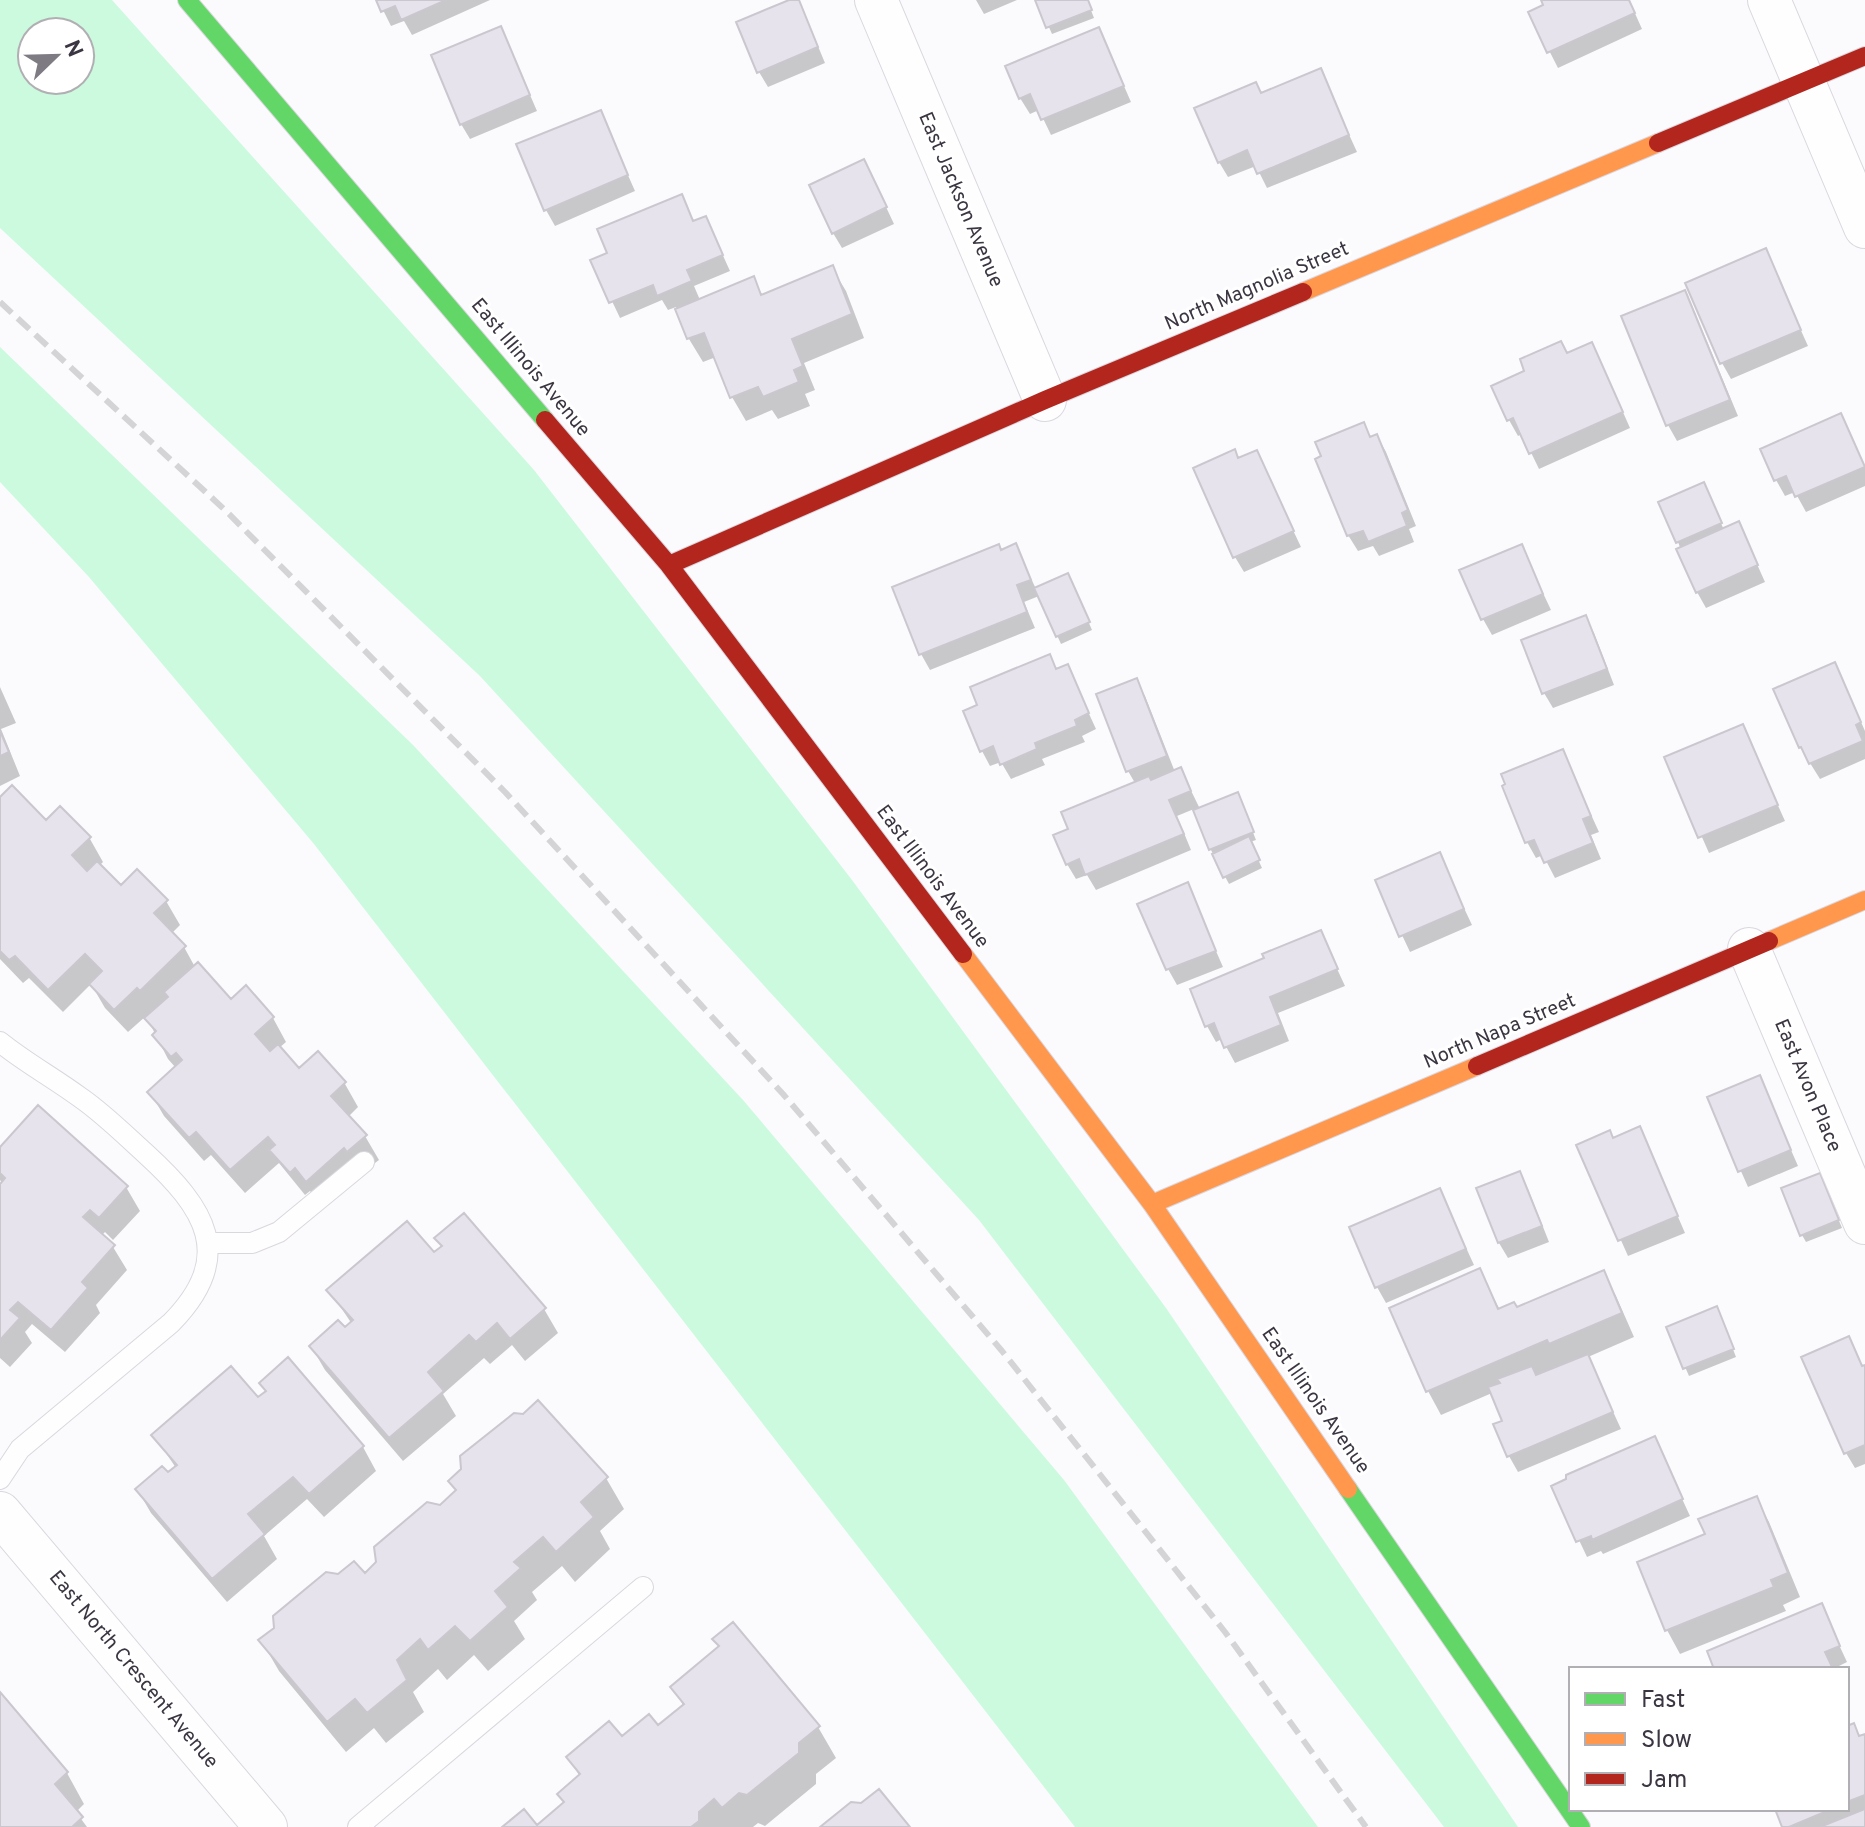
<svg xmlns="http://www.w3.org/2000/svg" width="1865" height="1827" font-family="Overpass,sans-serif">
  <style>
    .green { fill: #ccfadf; fill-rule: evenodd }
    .shadow { fill: #0003 }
    .building { fill: #e7e3ed; stroke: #cac7ce; stroke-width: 2 }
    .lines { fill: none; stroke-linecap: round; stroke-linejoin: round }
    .lane-casing { stroke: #dad7de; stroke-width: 22 }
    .street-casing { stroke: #dad7de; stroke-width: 44 }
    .fast-casing { stroke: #dad7de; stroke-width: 20 }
    .slow-casing { stroke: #dad7de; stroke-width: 20 }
    .jam-casing { stroke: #dad7de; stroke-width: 20 }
    .lane { stroke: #fefeff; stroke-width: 20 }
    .street { stroke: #fefeff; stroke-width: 42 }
    .fast { stroke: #63d668; stroke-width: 18 }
    .slow { stroke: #ff974d; stroke-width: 18 }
    .jam { stroke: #b3261e; stroke-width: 18 }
    .rail { stroke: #d4d3d5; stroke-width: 6; stroke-dasharray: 16 8; stroke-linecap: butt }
    .labels { text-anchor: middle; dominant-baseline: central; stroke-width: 6; stroke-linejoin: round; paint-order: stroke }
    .street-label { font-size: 20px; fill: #3b3641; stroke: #fff }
  </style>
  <rect width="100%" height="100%" fill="#fbfafd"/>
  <!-- green -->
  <path class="green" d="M0,0h112l422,470 318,410 314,428 352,519h-74l-465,-607 -499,-544 -480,-448zM32,32h48v48h-48z
    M0,347l413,398 330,355 321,380 254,347h-243l-761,-983 -225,-267 -89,-95z"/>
  <!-- shadow -->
  <path class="shadow" d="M378,0h112l-78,35 -8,-14 -13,5z
    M794,0h3l8,15 20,48 -57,24 -9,-15z
    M976,0h41l-33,14z
    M1037,0h50l7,18 -42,16z
    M1543,0h86l13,29 -84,39 -28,-55 15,-7z
    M501,28l36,83 -67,28 -9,-15z
    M1099,29l32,73 -80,33 -12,-25 -9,4 -10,-16z
    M1320,71l37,81 -90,36 -11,-22 -28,11 -9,-15 42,-67z
    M600,112l35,79 -80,35 -9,-16z
    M872,177l22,47 -52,24 -9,-15z
    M681,197l13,26 12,-5 24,53 -36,15 6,14 53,-21 10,17 69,-28 14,23 18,47 -60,25 11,27 -10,4 5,12 -32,13 -6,-9 -26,11 -14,-24 -16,-40 -13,5 -14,-23 -13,-32 -8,3 -6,-10 -42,18 -27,-57 17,-7z
    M1765,251l43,95 -77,33 -9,-16z
    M1684,293l9,15 45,108 -61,25 -9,-16z
    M1567,355l33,5 30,68 -91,41 -17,-35 -4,2 -9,-16 -15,-33z
    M1840,415l25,52v19l-59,26 -11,-20 -10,4 -9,-16z
    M1363,425l8,14 6,-3 9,16 30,74 -7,3 5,13 -35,14 -6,-10 -15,5 -10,-16z
    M1256,452l45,95 -57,25 -9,-15 4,-97z
    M1707,492l17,38 15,-6 26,58 -59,26 -9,-16 -19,-50z
    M1016,546l20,43 35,-7 21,48 -31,14 -22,-48 -15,6 11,26 -105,42 -9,-16 80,-102z
    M1521,546l30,64 -59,25 -9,-16z
    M1585,617l9,16 20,52 -61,23 -9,-15z
    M1067,666l29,63 -14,7 3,6 -43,17 3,6 -34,14 -10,-17 -11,4 -8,-15z
    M1136,681l9,15 30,76 6,-2 19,39 41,-7 15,38 -6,2 12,26 -33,16 -18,-34 -17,-41 -17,7 14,34 -95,40 -9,-15 -11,4 -9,-15 3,-34 65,-47 -7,-12z
    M1843,681l22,50v28l-45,20 -20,-32 -25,-57z
    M0,687l16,36 -15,6 19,47 -20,10z
    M1742,726l43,95 -76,32 -42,-95z
    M1562,751l37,81 -8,3 10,24 -46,19 -12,-23 -7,3 -9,-16z
    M0,800l46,23 14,-15 30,31 13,23 -4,4 22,22 45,13 14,24 -9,9 13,13 11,20 35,35 43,16 13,24 -7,6 19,23 20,-17 27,30 13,23 -10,10 17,19 14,24 -58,44 -11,-13 -5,4 -26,-32 -34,30 -34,-38 -7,6 -40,-45 -14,-24 26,-24 -8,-9 -22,-43 -18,16 -23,-24 -14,-24 -28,28 -34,-34 -6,5 -23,-24z
    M1439,855l33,70 -62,27 -33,-70z
    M1187,885l36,82 -46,18 -9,-16z
    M1320,932l25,54 -67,27 11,28 -54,22 -13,-24 -6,3 -9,-16 60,-67z
    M1759,1077l39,89 -50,21 -39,-88z
    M1640,1129l45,104 -57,23 -49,-110 34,-6z
    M0,1150l126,37 14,24 -27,29 -8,-8 -4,4 12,11 14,23 -31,35 4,8 -35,39 -33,-28 -7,8 7,11 -22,24 -10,-9v-171l3,-3 -3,-4z
    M1519,1173l9,16 21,53 -41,16 -9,-15 -20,-53z
    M1823,1182l19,46 -36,14 -4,-7z
    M1440,1191l34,74 -88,38 -9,-16z
    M436,1238l108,71 14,24 -33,28 -13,-16 -22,19 -6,-6 -41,36 13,22 -53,45 -78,-91 -14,-24 41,-22 -23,-34 105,-35 8,-7z
    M1479,1270l21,40 17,-1 86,-37 13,24 18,41 -46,20 33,72 -103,43 -9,-16 -4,-34 -13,-29 -51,22 -13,-24 -36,-82z
    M1720,1316l16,41 -47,19 -21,-48z
    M1857,1354l6,14 2,-1v97l-10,4 -9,-15z
    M288,1360l75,87 13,24 -52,46 -17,-18 -43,37 13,23 -50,43 -76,-89 -14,-24 31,-14 8,-7 -22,-33 104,-35 9,-8 -6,-9z
    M1654,1438l36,78 -87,38 -2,-3 -14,6 -33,-70z
    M606,1478l18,31 -24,22 10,18 -35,33 -13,-16 -30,26 5,8 -23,21 11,18 -37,32 -14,-16 -27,25 -9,-11 -25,23 11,20 -38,31 -12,-15 -28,24 -67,-81 -18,-31 103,-64 93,-84 -6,-10z
    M1756,1498l13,24 31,75 -17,8 3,6 -106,43 -13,-24 -27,-67 68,-27z
    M1821,1606l26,56 -14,7h-117z
    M715,1640l103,87 18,31 -20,16v10l-51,42 -7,-3 -5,4h-215l27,-23 -6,-10 21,-17 -11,-20 89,-29 25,-23 -10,-18 47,-39z
    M0,1695l67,78 17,31 -8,8 11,15h-87z
    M1853,1726l7,12 5,-2v91h-80l-8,-18h70v-81z"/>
  <!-- building -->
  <path class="building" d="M376,0h70l-45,20 -6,-14 -14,6z
    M789,0h10l19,47 -61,26 -21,-51z
    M1035,0h53l4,10 -46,18z
    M1541,0h88l6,13 -88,40 -19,-41 15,-7z
    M501,26l29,69 -70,30 -29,-70z
    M1099,27l25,59 -83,34 -11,-26 -11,5 -14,-33z
    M1321,68l28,67 -92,39 -10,-24 -29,13 -24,-55 62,-26 5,11z
    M601,110l27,65 -84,36 -28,-67z
    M864,159l23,48 -55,27 -23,-49z
    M682,194l11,27 13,-5 17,39 -36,15 5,11 -35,15 -4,-11 -44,18 -19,-43 17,-7 -10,-24z
    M1766,248l35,82 -81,34 -35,-81z
    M833,265l19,49 -60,25 11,27 -9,4 5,12 -36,15 -5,-10 -28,11 -26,-65 -17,6 -12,-30 79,-33 7,19z
    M1685,290l45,110 -64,26 -45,-110z
    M1561,341l6,12 25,-11 31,70 -94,42 -16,-36 -6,3 -16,-35 33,-15 -4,-12z
    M1841,413l24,54 -70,30 -9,-21 -12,5 -14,-32z
    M1364,422l6,15 7,-3 31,76 -6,3 5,13 -39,16 -5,-11 -16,5 -32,-77 6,-3 -6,-14z
    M1235,449l3,9 19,-8 37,81 -61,27 -40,-90z
    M1704,482l18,41 -46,20 -18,-41z
    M1739,521l19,44 -62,28 -20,-44z
    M1016,543l15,37 -14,5 10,27 -108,43 -27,-68 107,-43 2,6z
    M1522,544l21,50 -62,26 -22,-50z
    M1068,573l22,49 -34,15 -22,-49z
    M1586,615l21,54 -65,25 -21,-54z
    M1050,654l6,15 12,-5 21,49 -14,7 2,6 -42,17 2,6 -37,16 -7,-19 -13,6 -17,-41 14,-6 -7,-18z
    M1835,662l26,60 -5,3 7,16 -54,23 -8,-17 -2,1 -26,-59z
    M1137,678l30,78 -41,16 -30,-78z
    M1743,724l35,81 -80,33 -34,-81z
    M0,731l9,21 -9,4z
    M1563,749l28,67 -8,3 10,24 -49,20 -10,-23 -9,3 -23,-57 3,-2 -4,-10z
    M1181,767l10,24 -22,9 15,34 -99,41 -6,-16 -13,6 -13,-30 15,-6 -7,-17 88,-36 2,4z
    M12,785l34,35 14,-14 31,31 -19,18 15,16 10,-10 24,24 16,-16 31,31 -14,13 32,33 -46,45 -3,-3 -23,22 -25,-26 13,-13 -17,-17 -37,36 -33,-34 -6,4 -9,-9v-154z
    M1238,792l16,40 -45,18 -16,-40z
    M1249,836l11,24 -37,18 -11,-24z
    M1440,852l24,57 -65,28 -24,-57z
    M1188,882l28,69 -50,19 -29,-66z
    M1321,930l17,39 -68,28 11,28 -57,23 -10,-25 -9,4 -15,-38 74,-31 -2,-4z
    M198,962l33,37 15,-14 28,32 -19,17 15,17 8,-7 21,24 19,-17 28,31 -15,14 36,39 -20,17 -3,-4 -38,34 -11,-14 -5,5 -21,-23 6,-5 -7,-8 -38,33 -34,-38 -7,6 -42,-46 35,-32 -6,-7 -5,4 -19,-22 4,-4 -12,-13 24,-21 -4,-5z
    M1760,1075l31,75 -53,22 -31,-75z
    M38,1105l90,81 -29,32 -9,-8 -7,7 32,28 -33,37 6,6 -37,42 -33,-28 -8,8 10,8 -20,22v-156l5,-6 -5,-5v-26z
    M1640,1126l38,90 -60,25 -42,-96 34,-15 3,8z
    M1520,1171l22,55 -44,17 -22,-55z
    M1820,1173l19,47 -39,16 -19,-48z
    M1440,1188l26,61 -91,39 -26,-61z
    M464,1213l82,95 -36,31 -13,-16 -21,19 -7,-7 -41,37 16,19 -55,47 -80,-92 29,-26 7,7 8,-7 -27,-30 81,-69 27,31 8,-6 -8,-8z
    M1480,1268l18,41 16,-7 3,5 87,-37 18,43 -73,31 -2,-4 -121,52 -37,-84z
    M1717,1306l17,43 -51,20 -17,-42z
    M1849,1336l13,30 3,-1v80l-21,9 -43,-97z
    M1588,1354l25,58 -106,45 -14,-33 9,-3 -14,-34 12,-4 -3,-4 35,-13 4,9z
    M288,1357l76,89 -55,48 -16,-17 -45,37 17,20 -53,45 -77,-90 27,-23 6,6 9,-7 -26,-30 80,-69 27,31 8,-6 -7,-8z
    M538,1400l70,77 -27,25 13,15 -38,35 -13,-15 -29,25 7,6 -26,23 13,16 -38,34 -15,-15 -27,24 -8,-11 -23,21 10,20 -40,33 -12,-14 -28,23 -69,-82 16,-12 -1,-12 53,-44 12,2 16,-13 11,12 11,-11 -2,-15 53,-45 13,3 16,-15 -8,-9 13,-12 -1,-13 54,-43 9,1z
    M1655,1436l28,63 -91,41 -1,-4 -15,6 -25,-56 15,-7v-4z
    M1757,1496l31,77 -17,7 3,7 -109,44 -28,-69 68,-28 -7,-15z
    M1822,1603l18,43 -15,6 8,17h-119l-7,-18z
    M733,1622l87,104 -21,17v10l-52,42 -8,-2 -17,15 -8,-9 -15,13v9l-8,6h-189l22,-18 13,16 27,-23 -7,-8 23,-20 -14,-17 43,-36 13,15 27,-22 9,11 26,-21 -14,-17 49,-41 -7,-7z
    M0,1692l68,80 -13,12 28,33 -11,10h-72z
    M1854,1723l5,13 6,-2v61l-18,7v-76z
    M879,1789l31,38h-90l31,-25 10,1z
    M1775,1809h57l-43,18h-7z
    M1865,1809v18h-45z"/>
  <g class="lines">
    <!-- lane casing -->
    <g class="lane-casing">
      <path id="lane" d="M0,1042c26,21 54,36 81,56 23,16 44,37 65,56 59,54 91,102 25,169l-151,126 -20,30
        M207,1243h45l27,-11 85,-70
        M358,1827l285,-240"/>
    </g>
    <!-- street casing -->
    <g class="street-casing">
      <path id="street" d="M876,0l169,400
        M1769,0l96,227
        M1749,949l116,274
        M0,1513l266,314"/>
    </g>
    <!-- fast casing -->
    <g class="fast-casing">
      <path id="fast" d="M187,0l358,420
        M1348,1489l233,338"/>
    </g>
    <!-- slow casing -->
    <g class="slow-casing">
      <path id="slow" d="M1303,292l355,-149
        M1769,941l96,-41
        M963,954l189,250 196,285
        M1152,1204l325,-138"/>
    </g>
    <!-- jam casing -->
    <g class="jam-casing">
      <path id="jam" d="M1658,143l207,-87
        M545,420l124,145 294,389
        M669,565l376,-165 258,-108
        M1477,1066l292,-125"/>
    </g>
    <!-- lane -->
    <use href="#lane" class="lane"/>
    <!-- street -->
    <use href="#street" class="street"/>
    <!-- fast -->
    <use href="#fast" class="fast"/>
    <!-- slow -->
    <use href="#slow" class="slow"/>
    <!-- jam -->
    <use href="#jam" class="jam"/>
    <!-- rail -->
    <path class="rail" d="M0,302l225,208 280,282 278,302 219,257 223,281 141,195"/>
  </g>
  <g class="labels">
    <!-- street labels -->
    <g class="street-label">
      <text transform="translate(960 200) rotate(67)">East Jackson Avenue</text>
      <text transform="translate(1257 287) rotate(-23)">North Magnolia Street</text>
      <text transform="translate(530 368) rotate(50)">East Illinois Avenue</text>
      <text transform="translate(932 877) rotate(53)">East Illinois Avenue</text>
      <text transform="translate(1500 1032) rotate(-23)">North Napa Street</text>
      <text transform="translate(1807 1086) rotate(67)">East Avon Place</text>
      <text transform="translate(1315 1401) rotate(55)">East Illinois Avenue</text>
      <text transform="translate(133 1670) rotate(50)">East North Crescent Avenue</text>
    </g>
  </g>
  <!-- legend -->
  <rect x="1569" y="1667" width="280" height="144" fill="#ffffff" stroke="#b1afb3" stroke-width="2"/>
  <rect x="1585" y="1693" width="40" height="12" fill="#63d668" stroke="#b1afb3" stroke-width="2"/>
  <text x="1641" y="1707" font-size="24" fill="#3b3641">Fast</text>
  <rect x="1585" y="1733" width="40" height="12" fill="#ff974d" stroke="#b1afb3" stroke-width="2"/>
  <text x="1641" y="1747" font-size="24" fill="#3b3641">Slow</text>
  <rect x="1585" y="1773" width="40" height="12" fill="#b3261e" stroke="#b1afb3" stroke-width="2"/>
  <text x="1641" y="1787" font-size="24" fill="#3b3641">Jam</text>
  <!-- north arrow -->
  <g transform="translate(56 56) rotate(67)"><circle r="38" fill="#ffffff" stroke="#b1afb3" stroke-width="2"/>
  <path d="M0-6L14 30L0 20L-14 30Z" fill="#7e7b83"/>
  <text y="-12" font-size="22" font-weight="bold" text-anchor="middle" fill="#3b3641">N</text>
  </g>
</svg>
